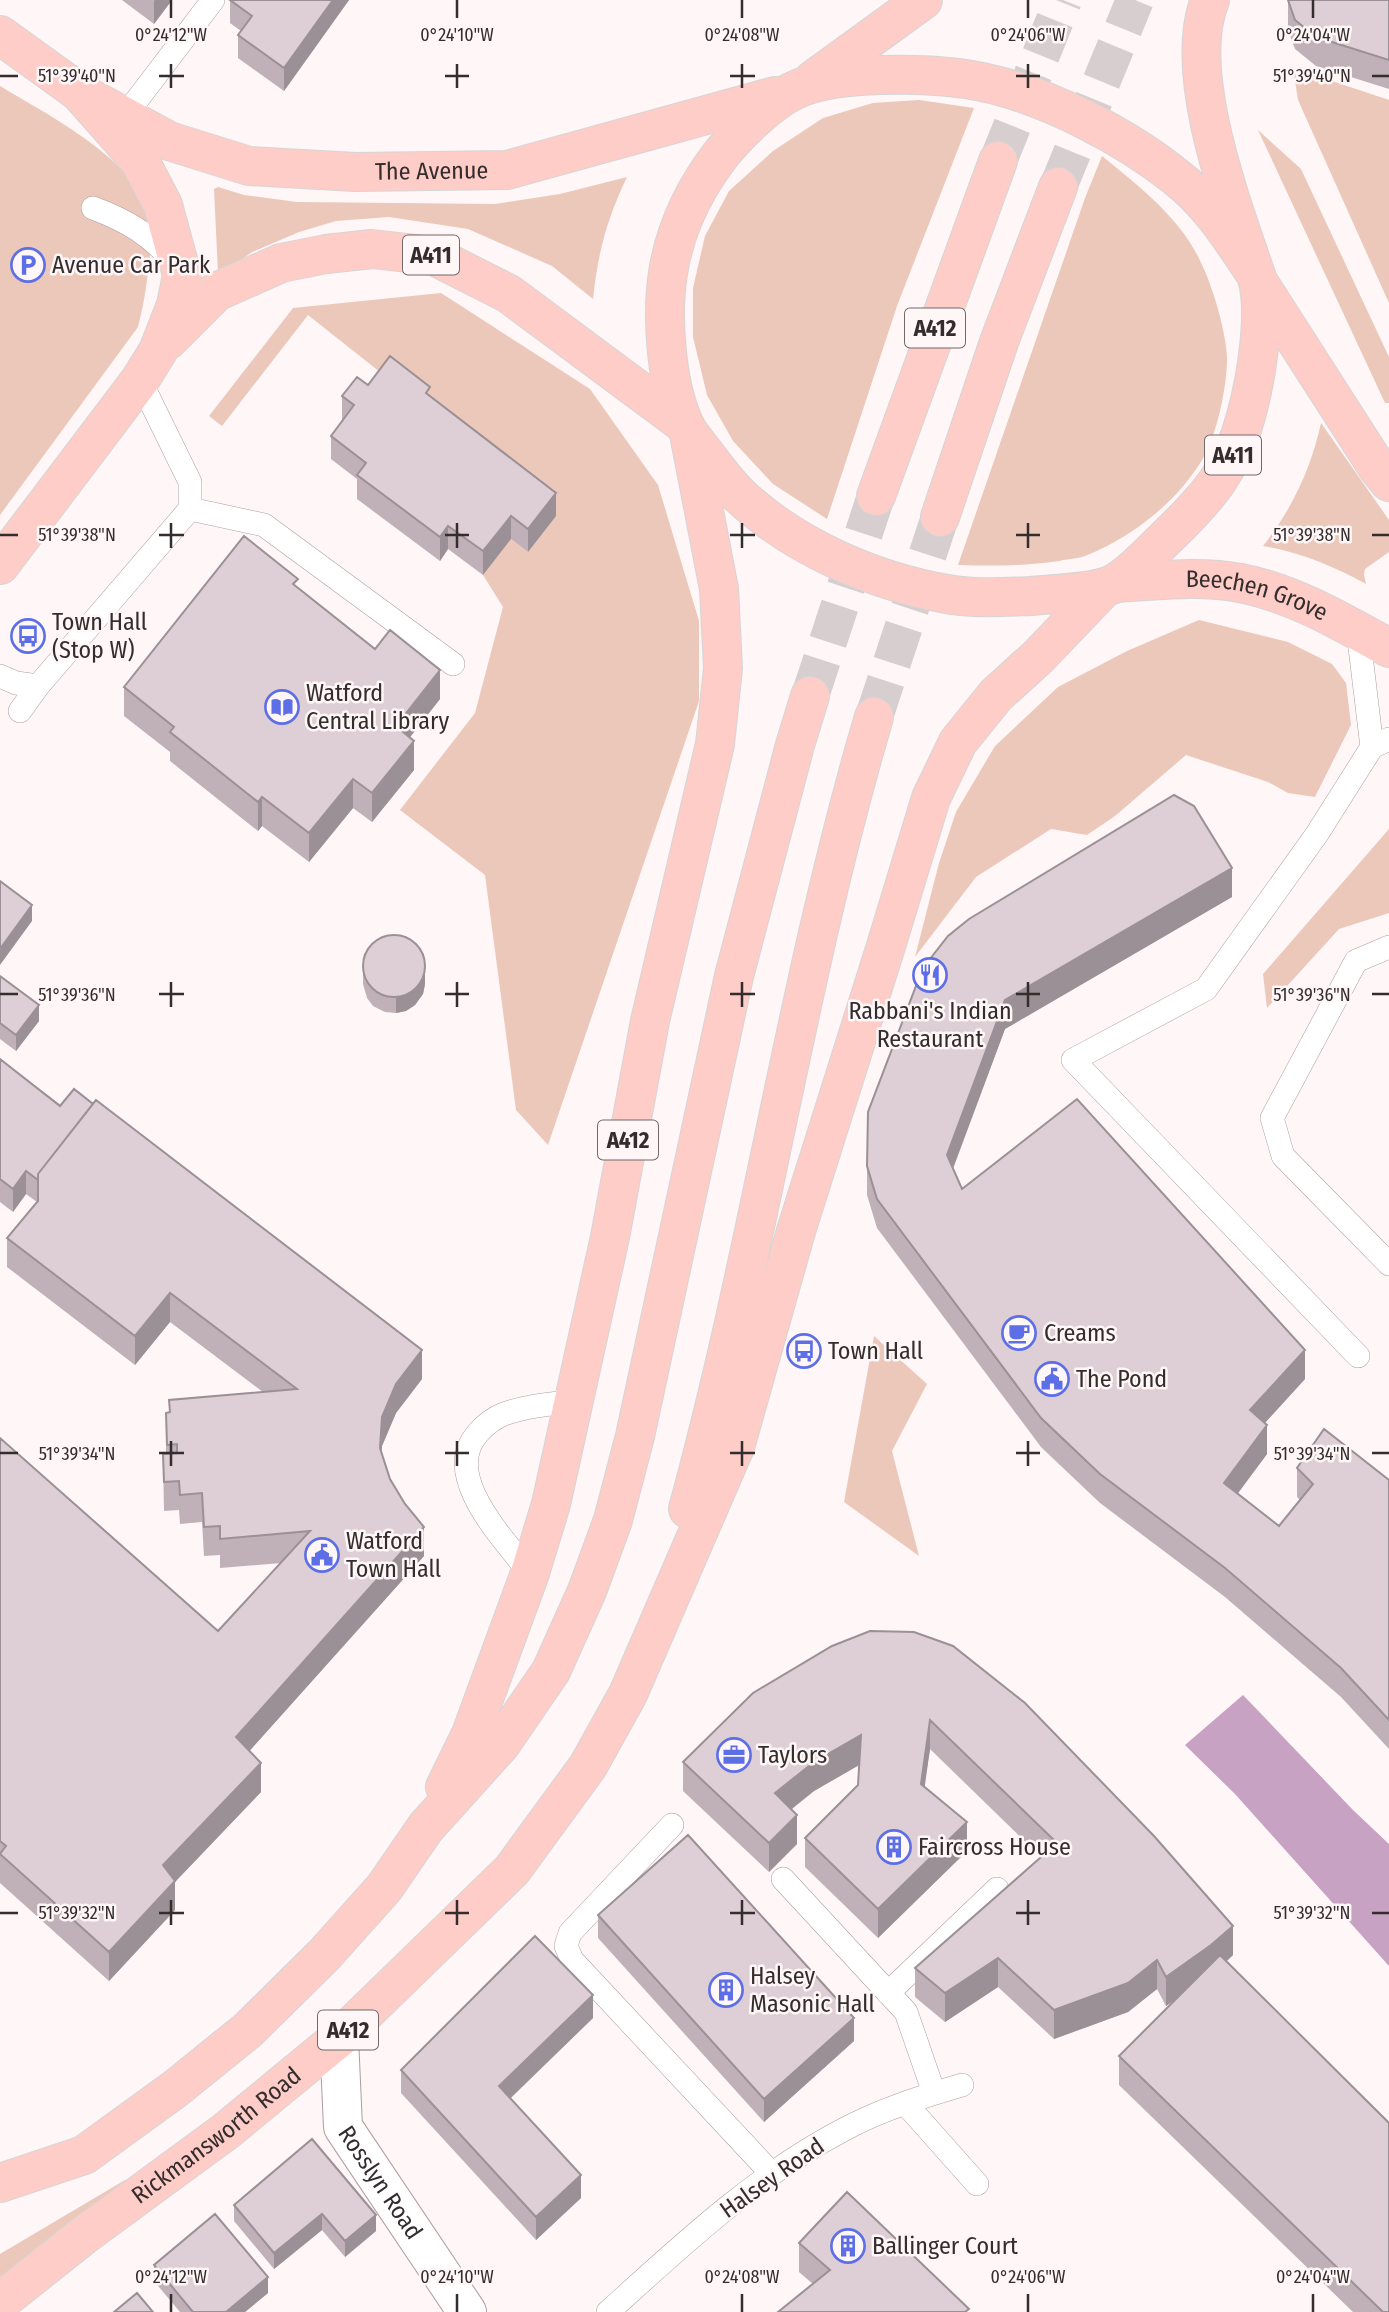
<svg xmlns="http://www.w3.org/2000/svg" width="1389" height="2312" font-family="'Fira Sans Condensed',sans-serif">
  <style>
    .green { fill: #ebc8ba }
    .water { fill: #c7a2c3 }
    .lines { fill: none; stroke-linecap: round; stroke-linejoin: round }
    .primary-tunnel { stroke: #d6cecf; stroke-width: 38; stroke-dasharray: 38 19; stroke-linecap: butt }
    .service-casing { stroke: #ae9da0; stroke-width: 24 }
    .minor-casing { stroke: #ae9da0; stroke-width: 40 }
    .primary-casing { stroke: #d6d5d5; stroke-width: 40 }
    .service { stroke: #fff; stroke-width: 23 }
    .minor { stroke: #fff; stroke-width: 38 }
    .primary { stroke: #fecdc8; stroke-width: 38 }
    .wall { fill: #bfb1b7 }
    .shaded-wall { fill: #9b9095 }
    .building { fill: #deced5; stroke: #9b9095; stroke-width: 2 }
    .ticks { fill: none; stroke: #342d2e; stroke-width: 2.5 }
    .labels { text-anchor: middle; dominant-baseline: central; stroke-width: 5; stroke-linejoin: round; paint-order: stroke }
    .shield { fill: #fef6f7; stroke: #71696a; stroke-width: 2 }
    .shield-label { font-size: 23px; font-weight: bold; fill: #342d2e }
    .street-label { font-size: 24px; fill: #342d2e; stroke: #fef6f7 }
    .poi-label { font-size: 24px; fill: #342d2e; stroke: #fef6f7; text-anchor: start }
    .ticks-label { font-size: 18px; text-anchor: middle; fill: #342d2e; stroke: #fef6f7; stroke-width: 5; stroke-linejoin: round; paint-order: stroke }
  </style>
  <rect width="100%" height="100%" fill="#fef6f7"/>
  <!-- green -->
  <path class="green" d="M1293,68l96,32v203l-91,-203z
    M0,86c48,29 141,76 153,135 2,8 -1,18 -2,26 -3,28 -6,53 -13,80l-138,188z
    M919,100l55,8 -77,198 -70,213 -54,-35 -40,-43 -26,-46 -14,-58v-49l12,-52 24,-45 44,-40 50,-33 50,-15z
    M1258,130l43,39 88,188v46h-4z
    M1102,156c37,30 81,64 100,109 11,22 26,73 25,97 -1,28 -10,73 -25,98 -25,42 -71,78 -117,96 -8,3 -18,3 -26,5 -34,5 -67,5 -101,4l127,-367z
    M627,177c-20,42 -29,75 -34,122l-41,-33 -84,-37 -79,-12 -53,4 -37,11 -47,20 -29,21h-5l-4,-84 4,-2 26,8 53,7 198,2 65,-10z
    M441,293l149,96 68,96 41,136v80l-151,444 -32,-35 -31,-235 -85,-65 75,-97 28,-106 -20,-32 28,-36 17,13 28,-36 -166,-136 -82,-65 -86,111 -13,-10 84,-108z
    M1321,423l68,97v32l-24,17 -1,6 2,9c-33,-18 -66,-32 -103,-38 29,-37 48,-77 58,-123z
    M1199,620l89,22 44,22 14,19 5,42 -36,72 -27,-4 -20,-11 -82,-27 -71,61 -28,19 -36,-6 -75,48 -61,80 24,-94 17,-51 39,-66 63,-59 69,-36z
    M1389,829v84l-50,16 -72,79 -4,-34z
    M874,1336l53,48 -35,67 27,105 -75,-54z
    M125,2180l8,8 -133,89v-23z"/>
  <!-- water -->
  <path class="water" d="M1243,1695l110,115 36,34v122l-154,-172 -50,-49z"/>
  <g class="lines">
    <!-- primary-tunnel -->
    <path class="primary-tunnel" d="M998,161l65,-161
      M1058,187l77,-187
      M810,696l66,-200
      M874,717l66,-200"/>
    <!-- service casing -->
    <g class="service-casing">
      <path id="service" d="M124,117l89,-117
        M93,208c32,12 59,27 80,54
        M190,509l74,16 189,139
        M1358,631l14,116
        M0,676l16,7 22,3 152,-177v-27l-50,-102
        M20,711l18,-25
        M1389,947l-33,14 -84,157 11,38 106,108
        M1358,1356l-285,-296 133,-71 111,-155 55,-87 17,-8
        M530,1573c-26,-34 -90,-98 -52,-140 7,-8 16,-15 26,-19 22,-8 47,-10 70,-13
        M672,1825l-102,108 -4,13 6,14 200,214
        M783,1879l123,133 28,81
        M888,1993l109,-104
        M905,2103l72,81
        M608,2312c73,-66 147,-136 235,-182 37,-20 78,-33 119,-45"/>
    </g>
    <!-- minor casing -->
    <g class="minor-casing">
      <g id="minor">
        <path id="s1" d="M339,2038l4,89 124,185"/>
      </g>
    </g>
    <!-- primary casing -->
    <g class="primary-casing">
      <g id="primary">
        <path d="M1210,0c-29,72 22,204 46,275 12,35 0,105 -10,141 -14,54 -37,80 -76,118 -17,16 -35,37 -55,49 -16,10 -64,11 -84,13 -27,1 -56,3 -84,-2 -74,-13 -153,-47 -208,-99 -18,-18 -34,-42 -50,-62 -23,-40 -28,-115 -21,-160 7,-45 26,-84 54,-120 16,-20 48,-51 71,-62 26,-13 60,-15 89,-16 33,-1 67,0 100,7 64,13 143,54 194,95 34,26 56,62 80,98"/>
        <path d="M0,35l79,57 61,69 23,44 19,70 -6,30 -18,46 -18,29 -140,185"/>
        <path d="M813,80l110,-80"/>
        <path id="s2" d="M79,92l90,49 80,25 106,6 152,-2 268,-74"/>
        <path d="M1259,283l118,184 12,15"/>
        <path d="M168,340l48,-48 65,-29 45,-9 46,-5 62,7 75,38 175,130"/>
        <path d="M876,496l122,-335"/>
        <path d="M940,517l59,-175 59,-155"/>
        <path id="s3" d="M1115,583c41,-2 84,-8 125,0 53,10 102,39 149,65"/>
        <path d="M688,1509c72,-262 109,-532 186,-792"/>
        <path d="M445,1787l26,-53 59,-161 21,-69 59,-267 40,-216 65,-277 8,-76 -4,-79 -29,-150"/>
        <path d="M0,2183l84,-28 91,-66 73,-59 76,-75 60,-67 42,-61 75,-83 50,-73 36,-80 26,-71 22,-84 99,-460 61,-231 15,-49"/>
        <path id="s4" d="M0,2302l83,-66 143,-105 113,-93 173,-168 76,-104 40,-72 107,-247 61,-216 90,-285 45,-148 27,-56 38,-47 42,-38 67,-70"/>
      </g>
    </g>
    <!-- service -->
    <use href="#service" class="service"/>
    <!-- minor -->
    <use href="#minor" class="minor"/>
    <!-- primary -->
    <use href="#primary" class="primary"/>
  </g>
  <!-- wall -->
  <path class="wall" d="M122,0h50l-18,24z
    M230,0h119l-65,91 -46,-33v-23l3,-4 -11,-8z
    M1288,0h101v89l-73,-23 -21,-17 -7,-19z
    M368,385l62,11 126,120 -28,36 -17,-13 -28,36 -35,-26 -8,12 -83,-62v-20l-26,-20v-23l12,-16 -1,-1v-23z
    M298,587l77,62 65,50 -30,38 4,33 -42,52 -19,-14 -44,54 -47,-36 -4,5 -88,-70v-9l-46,-36v-29z
    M1174,795l58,102 -227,132 -52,140 9,20 343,190 -40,44 2,31 -29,39 41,33 21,-26 -3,-3v-29l92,12v269l-48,-52 -116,-100 -125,-94 -59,-56 -164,-219 -10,-33v-29z
    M363,968l62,16 -2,10 -8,11 -9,6 -10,2 -11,-1 -12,-6 -6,-8 -4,-14z
    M0,976l39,45 -23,30 -16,-12z
    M0,1059l422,320 -26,34 -14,33 -1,6 9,27 34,77 -175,195 12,41 -86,90v28l-66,71 -109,-98v-445l218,193 63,-68 -61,5v-13l-16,1 -2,-34 -22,2 -1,-14 -15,1 -1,-57h3v-41l97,-21 -93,-70 -35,43 -128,-98v-29l30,-36 -11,-8 -13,18 -13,-10z
    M870,1631l363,324 -6,6 162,351h-36l-234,-227v-29l57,-57 -10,7 -9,-17 -29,23 -74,27 -56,-52 -53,35 -30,-25v-29l126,-111 -111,-108 -6,37 43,65 -89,87 -73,-71v-29l53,-53 1,-20 -45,26 -22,18 5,35 -28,28 -86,-81v-29z
    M598,1915l256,126 -90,81 -166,-184z
    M593,2018l-82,80 70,100 -45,42 -135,-147v-23z
    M312,2139l64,92 -31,26 -23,-27 -48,39 -40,-48v-16z
    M799,2243l170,69 -156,-28 -14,-12z
    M154,2265l114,28 -23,19h-65l-26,-31z"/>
  <!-- shaded-wall -->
  <path class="shaded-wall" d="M155,0h17l-18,24v-23z
    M333,0h16l-65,91v-23z
    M556,493v23l-28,36v-23z
    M511,516v23l-28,36v-24z
    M448,526v23l-8,12v-24z
    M440,670v29l-44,56v-29z
    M414,741v29l-42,52v-29z
    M353,779v29l-44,54v-29z
    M262,797v29l-4,5v-29z
    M1232,868v29l-227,132 -58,155v-29l58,-155z
    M32,905v16l-32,44v-16z
    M425,968v16l-2,10 -8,11 -9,6 -10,2v-16z
    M39,1005v16l-23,30v-16z
    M26,1171v23l-13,18v-23z
    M170,1293v29l-35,43v-29z
    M422,1350v29l-26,34 -14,33 -2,31 2,-60 14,-33z
    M1305,1350v29l-55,60v-29z
    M1267,1425v29l-43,58v-29z
    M424,1527v29l-188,210v-29z
    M930,1720v29l-9,64v-29z
    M861,1735v29l-47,27 -39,31v-29l39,-31z
    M261,1763v29l-86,90v28l-66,71v-29l54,-87z
    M797,1815v29l-28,28v-29z
    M967,1822v29l-89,87v-29z
    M1233,1926v29l-22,20 -45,31v-29z
    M998,1958v29l-53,35v-29z
    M1157,1960v29l-29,23 -74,27v-29z
    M593,1995v23l-94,91v-23z
    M854,2018v23l-90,81v-23z
    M581,2175v23l-45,42v-23z
    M322,2214v16l-48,39v-16z
    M376,2215v16l-31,26v-16z
    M268,2277v16l-23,19h-19z"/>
  <!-- building -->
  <path class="building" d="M230,0h103l-49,68 -46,-33 14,-19z
    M1288,0h101v60l-73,-23 -21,-17z
    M390,356l40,31 -4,6 130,100 -28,36 -17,-13 -28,35 -35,-25 -8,11 -83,-62 9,-12 -35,-27 23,-31 -12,-9 15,-19 11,8z
    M244,536l54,43 -5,5 82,65 15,-19 50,40 -44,56 18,15 -42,52 -19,-14 -44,54 -47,-36 -4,5 -88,-70 4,-5 -50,-40z
    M1174,795l20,11 38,62 -227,132 -58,155 15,34 115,-90 228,251 -55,60 17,15 -43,58 55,43 34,-42 -16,-16 27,-39 65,51v240l-48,-52 -116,-100 -125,-94 -59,-56 -164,-219 -10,-33 1,-54 48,-126 14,-27 18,-23 21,-17z
    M0,881l32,24 -32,44z
    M363 966a31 31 0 1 1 62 0a31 31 0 1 1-62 0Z
    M0,976l39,29 -23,30 -16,-12z
    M0,1059l60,47 14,-17 19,15 -55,70v6l-12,-9 -13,18 -13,-10z
    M96,1100l326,250 -26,34 -14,33 -2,31 10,31 15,25 19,23 -188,210 25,26 -98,102 12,16 -66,71 -109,-98 6,-8 -6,-5v-403l218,193 92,-100 -90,8v-13l-16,1 -2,-34 -22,2 -1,-14 -15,1 -1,-28 14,-1v-9l-10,1 -1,-32 4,-1 -1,-12 128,-11 -127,-96 -35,43 -128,-98 31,-37v-27z
    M870,1631l44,1 39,14 72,57 129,133 79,90 -22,19 -45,32 -9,-17 -29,23 -74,27 -56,-52 -53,35 -30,-25 142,-125 -127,-123 -9,64 46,38 -89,87 -73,-71 53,-53 3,-50 -47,27 -39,31 22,22 -28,28 -86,-81 70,-69 79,-47z
    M688,1835l166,183 -90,81 -166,-184z
    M535,1936l58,59 -94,91 82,89 -45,42 -135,-147z
    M1220,1955l169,168v189h-6l-264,-256z
    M312,2139l64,76 -31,26 -23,-27 -48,39 -40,-48z
    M847,2192l122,117 -4,3h-187l52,-42 -31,-27z
    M215,2214l53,63 -42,35h-33l-39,-47z
    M137,2293l16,19h-39z"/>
  <!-- ticks -->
  <path class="ticks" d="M171,0v18M457,0v18M742,0v18M1028,0v18M1313,0v18M171,64v24M457,64v24M742,64v24M1028,64v24M0,76h18M159,76h25M445,76h24M730,76h25M1016,76h24M1372,76h17M171,523v25M457,523v25M742,523v25M1028,523v25M0,535h18M159,535h25M445,535h24M730,535h25M1016,535h24M1372,535h17M171,982v25M457,982v25M742,982v25M1028,982v25M0,994h18M159,994h25M445,994h24M730,994h25M1016,994h24M1372,994h17M171,1441v25M457,1441v25M742,1441v25M1028,1441v25M0,1453h18M159,1453h25M445,1453h24M730,1453h25M1016,1453h24M1372,1453h17M171,1900v25M457,1900v25M742,1900v25M1028,1900v25M0,1913h18M159,1913h25M445,1913h24M730,1913h25M1016,1913h24M1372,1913h17M171,2294v18M457,2294v18M742,2294v18M1028,2294v18M1313,2294v18"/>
  <!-- icons -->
  <defs>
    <g id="parking-ring" transform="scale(1.75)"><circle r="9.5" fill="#fef6f7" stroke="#5d6fe6" stroke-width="1.5"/><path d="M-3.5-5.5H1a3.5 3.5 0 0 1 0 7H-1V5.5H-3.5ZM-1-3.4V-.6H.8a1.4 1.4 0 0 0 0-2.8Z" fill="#5d6fe6"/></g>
    <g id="bus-ring" transform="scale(1.75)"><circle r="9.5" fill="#fef6f7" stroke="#5d6fe6" stroke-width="1.5"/><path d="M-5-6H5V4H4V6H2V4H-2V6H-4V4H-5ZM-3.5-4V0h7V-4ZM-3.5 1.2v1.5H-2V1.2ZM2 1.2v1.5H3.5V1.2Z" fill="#5d6fe6"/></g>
    <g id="library-ring" transform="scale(1.75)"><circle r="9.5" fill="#fef6f7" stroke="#5d6fe6" stroke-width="1.5"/><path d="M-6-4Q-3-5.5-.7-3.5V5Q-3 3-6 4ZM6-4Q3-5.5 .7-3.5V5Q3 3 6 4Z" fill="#5d6fe6"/></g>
    <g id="restaurant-ring" transform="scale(1.75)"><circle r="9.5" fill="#fef6f7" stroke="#5d6fe6" stroke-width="1.5"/><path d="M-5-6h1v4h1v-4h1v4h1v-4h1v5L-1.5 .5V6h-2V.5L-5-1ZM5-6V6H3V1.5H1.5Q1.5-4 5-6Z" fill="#5d6fe6"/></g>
    <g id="cafe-ring" transform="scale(1.75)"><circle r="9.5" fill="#fef6f7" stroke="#5d6fe6" stroke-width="1.5"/><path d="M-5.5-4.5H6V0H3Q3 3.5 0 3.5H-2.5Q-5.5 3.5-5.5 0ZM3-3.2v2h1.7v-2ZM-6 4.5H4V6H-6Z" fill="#5d6fe6"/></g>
    <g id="civic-ring" transform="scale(1.75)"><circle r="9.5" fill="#fef6f7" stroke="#5d6fe6" stroke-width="1.5"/><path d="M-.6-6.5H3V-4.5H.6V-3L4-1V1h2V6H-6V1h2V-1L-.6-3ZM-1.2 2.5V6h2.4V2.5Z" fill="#5d6fe6"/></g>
    <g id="office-ring" transform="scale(1.75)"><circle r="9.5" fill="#fef6f7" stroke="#5d6fe6" stroke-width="1.5"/><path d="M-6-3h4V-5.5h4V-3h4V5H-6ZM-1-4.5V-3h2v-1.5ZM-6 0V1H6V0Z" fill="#5d6fe6"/></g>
    <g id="building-ring" transform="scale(1.75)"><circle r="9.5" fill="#fef6f7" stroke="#5d6fe6" stroke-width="1.5"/><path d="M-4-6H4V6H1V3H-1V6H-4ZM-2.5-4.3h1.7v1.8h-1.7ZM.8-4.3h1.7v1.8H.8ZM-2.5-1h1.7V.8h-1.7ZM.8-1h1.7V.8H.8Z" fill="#5d6fe6"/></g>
  </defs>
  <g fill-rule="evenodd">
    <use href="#parking-ring" x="28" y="265"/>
    <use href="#bus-ring" x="28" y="636"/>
    <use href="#library-ring" x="282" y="707"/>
    <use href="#restaurant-ring" x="930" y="975"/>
    <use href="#cafe-ring" x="1019" y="1333"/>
    <use href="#bus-ring" x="804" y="1351"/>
    <use href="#civic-ring" x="1052" y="1379"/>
    <use href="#civic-ring" x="322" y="1555"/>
    <use href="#office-ring" x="734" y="1755"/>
    <use href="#building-ring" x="894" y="1847"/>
    <use href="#building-ring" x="726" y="1990"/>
    <use href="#building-ring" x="848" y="2246"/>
  </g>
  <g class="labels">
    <!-- shield labels -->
    <g class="shield">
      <rect x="403" y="235.5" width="56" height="39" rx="5"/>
      <rect x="905" y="308.5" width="60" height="39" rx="5"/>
      <rect x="1205" y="435.5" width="56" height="39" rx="5"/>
      <rect x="598" y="1120.5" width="60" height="39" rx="5"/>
      <rect x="318" y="2010.5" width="60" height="39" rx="5"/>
    </g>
    <g class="shield-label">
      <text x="431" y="255">A411</text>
      <text x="935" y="328">A412</text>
      <text x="1233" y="455">A411</text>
      <text x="628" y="1140">A412</text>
      <text x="348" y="2030">A412</text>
    </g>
    <!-- street labels -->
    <g class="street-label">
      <text stroke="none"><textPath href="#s2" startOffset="369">The Avenue</textPath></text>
      <text stroke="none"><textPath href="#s3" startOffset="144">Beechen Grove</textPath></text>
      <text stroke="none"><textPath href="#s4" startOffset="273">Rickmansworth Road</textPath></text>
      <text transform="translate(772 2178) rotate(-35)">Halsey Road</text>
      <text stroke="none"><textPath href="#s1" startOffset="156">Rosslyn Road</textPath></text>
    </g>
    <!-- poi labels -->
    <g class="poi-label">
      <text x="52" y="265">Avenue Car Park</text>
      <text x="52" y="622">Town Hall<tspan x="52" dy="28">(Stop W)</tspan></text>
      <text x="306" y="693">Watford<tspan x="306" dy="28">Central Library</tspan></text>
      <text x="930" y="1011" text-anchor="middle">Rabbani's Indian<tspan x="930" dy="28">Restaurant</tspan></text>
      <text x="1044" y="1333">Creams</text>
      <text x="828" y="1351">Town Hall</text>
      <text x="1076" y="1379">The Pond</text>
      <text x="346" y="1541">Watford<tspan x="346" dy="28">Town Hall</tspan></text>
      <text x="758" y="1755">Taylors</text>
      <text x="918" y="1847">Faircross House</text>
      <text x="750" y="1976">Halsey<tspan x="750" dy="28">Masonic Hall</tspan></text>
      <text x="872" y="2246">Ballinger Court</text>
    </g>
  </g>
  <g class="ticks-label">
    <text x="171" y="41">0°24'12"W</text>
    <text x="457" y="41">0°24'10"W</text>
    <text x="742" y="41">0°24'08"W</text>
    <text x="1028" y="41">0°24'06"W</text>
    <text x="1313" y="41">0°24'04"W</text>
    <text x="77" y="82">51°39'40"N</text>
    <text x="1312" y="82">51°39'40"N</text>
    <text x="77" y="541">51°39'38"N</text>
    <text x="1312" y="541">51°39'38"N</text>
    <text x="77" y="1001">51°39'36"N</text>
    <text x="1312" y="1001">51°39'36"N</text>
    <text x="77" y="1460">51°39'34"N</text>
    <text x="1312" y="1460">51°39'34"N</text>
    <text x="77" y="1919">51°39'32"N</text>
    <text x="1312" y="1919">51°39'32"N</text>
    <text x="171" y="2283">0°24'12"W</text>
    <text x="457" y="2283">0°24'10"W</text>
    <text x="742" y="2283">0°24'08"W</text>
    <text x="1028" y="2283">0°24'06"W</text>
    <text x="1313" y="2283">0°24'04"W</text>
  </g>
</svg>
